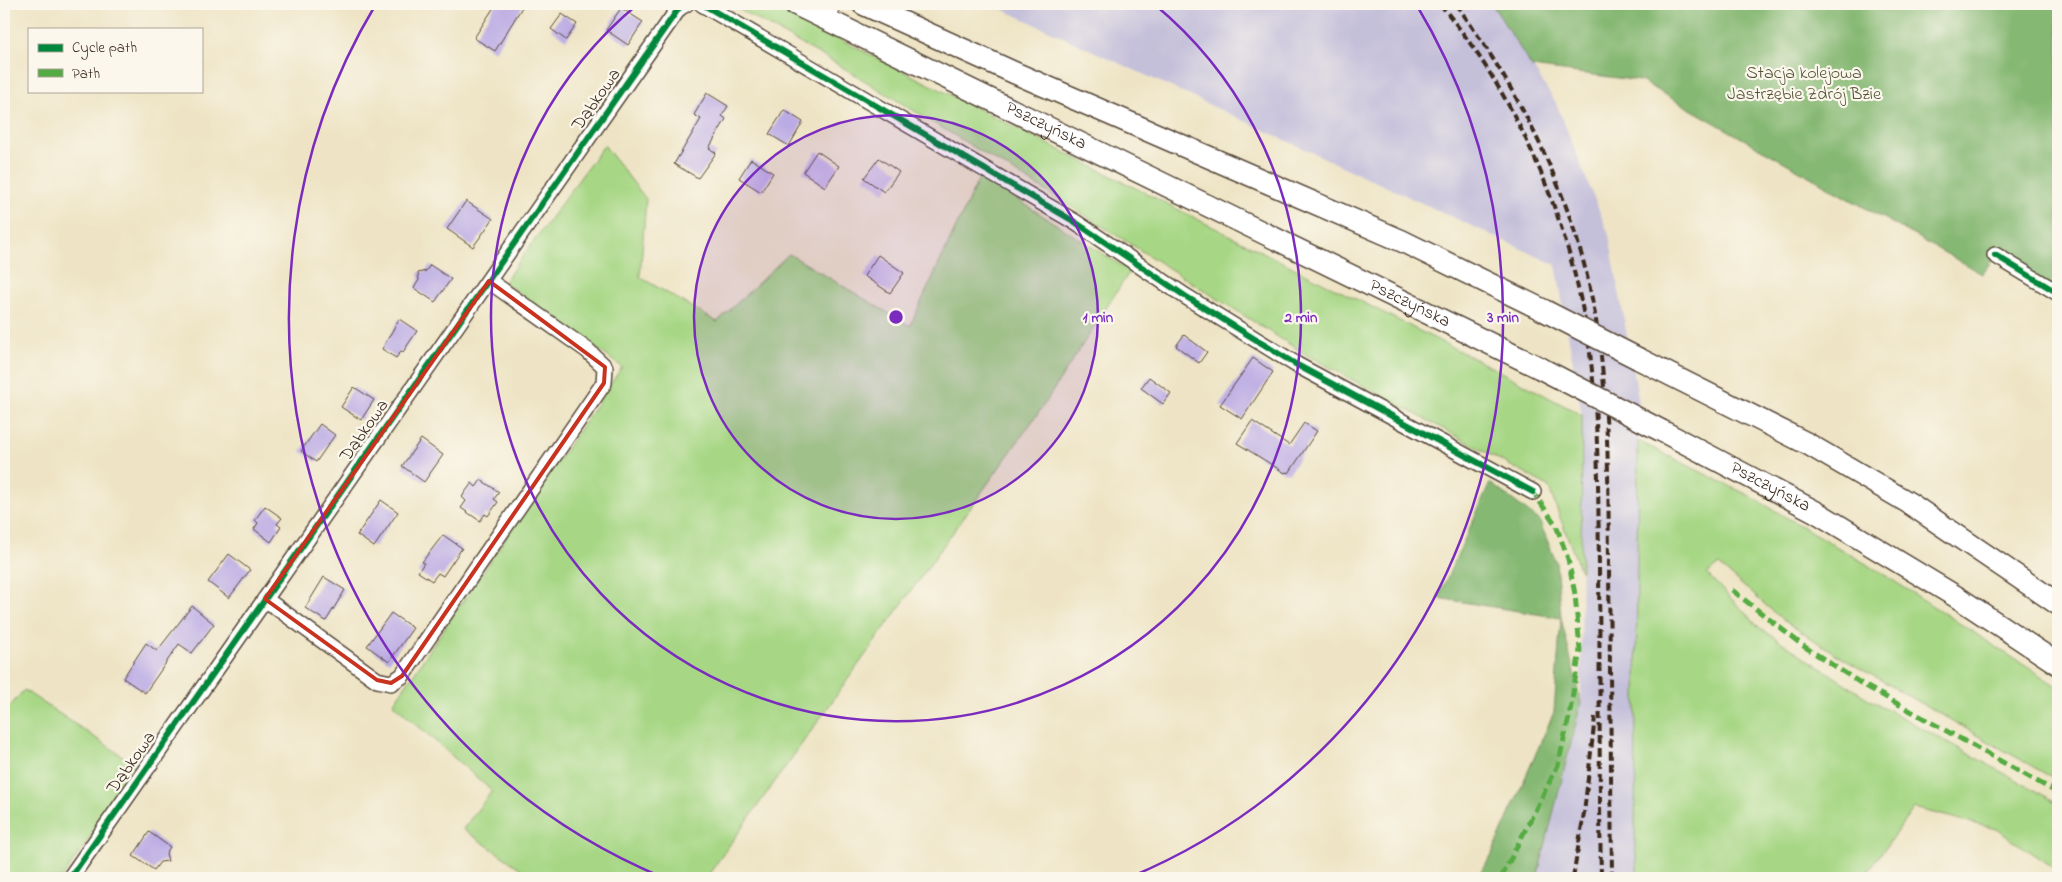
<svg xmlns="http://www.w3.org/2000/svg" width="2062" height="882" font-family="'Indie Flower',sans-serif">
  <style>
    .industrial { fill: #c5c0da }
    .green { fill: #a7d785; stroke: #718052 }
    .forest { fill: #85b872; stroke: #607148 }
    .building { fill: #bbabe4 }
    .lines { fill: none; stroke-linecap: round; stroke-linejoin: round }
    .lane-casing { stroke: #564637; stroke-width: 10 }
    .street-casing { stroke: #564637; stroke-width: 18 }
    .secondary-casing { stroke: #564637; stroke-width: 24 }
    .lane { stroke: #fff; stroke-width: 8 }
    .street { stroke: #fff; stroke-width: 15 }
    .secondary { stroke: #fff; stroke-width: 21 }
    .rail { stroke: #3b2a1e; stroke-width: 4; stroke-dasharray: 8 4; stroke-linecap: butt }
    .secondary-bridge-casing { stroke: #564637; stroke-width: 24; stroke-linecap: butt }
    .secondary-bridge { stroke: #fff; stroke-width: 21 }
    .quiet { stroke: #55ab43; stroke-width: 5; stroke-dasharray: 10 5; stroke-linecap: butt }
    .cycleway-casing { stroke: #fbf7ec; stroke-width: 9 }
    .cycleway { stroke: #00873e; stroke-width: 6 }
    .marked { fill: none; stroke: #c8321e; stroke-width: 4; stroke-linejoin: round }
    .ring { fill: none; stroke: #7b2cbf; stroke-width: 2.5 }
    .labels { text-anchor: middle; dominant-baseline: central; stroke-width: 4.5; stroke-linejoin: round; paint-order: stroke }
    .park-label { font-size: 18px; fill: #565538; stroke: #fbf7ec }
    .street-label { font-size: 18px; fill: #3b2a1e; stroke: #fbf7ec }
    .centre { fill: #7b2cbf; stroke: #fbf7ec; stroke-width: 2.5 }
    .ring-label { font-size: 15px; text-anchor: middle; font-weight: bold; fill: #7b2cbf; stroke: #fbf7ec; stroke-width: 4.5; stroke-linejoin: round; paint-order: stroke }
  </style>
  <rect width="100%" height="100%" fill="#fbf7ec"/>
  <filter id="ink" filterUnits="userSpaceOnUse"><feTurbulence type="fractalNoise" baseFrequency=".02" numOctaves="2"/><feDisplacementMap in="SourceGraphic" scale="10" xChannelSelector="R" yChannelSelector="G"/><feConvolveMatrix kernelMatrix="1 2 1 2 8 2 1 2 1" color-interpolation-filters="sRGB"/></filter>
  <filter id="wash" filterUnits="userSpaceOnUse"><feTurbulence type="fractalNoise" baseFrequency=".0096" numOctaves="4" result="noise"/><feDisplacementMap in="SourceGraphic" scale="20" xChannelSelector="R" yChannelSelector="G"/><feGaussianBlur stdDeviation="1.12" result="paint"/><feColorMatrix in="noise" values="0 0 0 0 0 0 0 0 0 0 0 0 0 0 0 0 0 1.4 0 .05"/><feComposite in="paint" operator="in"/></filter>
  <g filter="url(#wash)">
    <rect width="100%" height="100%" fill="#eee4c5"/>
    <!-- industrial -->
    <path class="industrial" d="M991,4h501l64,99 53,132 30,168 -4,440 3,35h-101l44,-175 1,-288 -26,-150z"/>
    <!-- green -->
    <path class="green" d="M729,4h41l725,365 87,46 -1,157 -33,-86 -243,-132 -230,-145 -236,-144z
      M604,145l42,54 -6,78 77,45 72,-68 121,72 70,-150 150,95 -89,138 -335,469h-172l-71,-49 29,-38 -99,-87 229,-337 -118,-85z
      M1638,441l112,55 130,76 178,115v94l-216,-123 -59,-38 -64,-55 -12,9 53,54 107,70 191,105v68l-62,-42 -82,-21 -51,70h-225l-3,-35z
      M24,690l115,77 -77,111h-58v-165z"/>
    <!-- forest -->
    <path class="forest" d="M1492,4l562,1 4,4v283l-63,-36 -13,18 -341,-193 -109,-14z
      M1490,483l49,37 17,42 5,56 20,85 -44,175h-60l14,-22 63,-144 7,-94 -123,-20z"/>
    <g id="blocks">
      <!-- building -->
      <path class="building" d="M496,4h28l-29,47 -21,-13z
        M621,8l22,14 -15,23 -22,-15z
        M562,14l15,10 -11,16 -15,-11z
        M707,93l21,13 -6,10 4,3 -17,29 7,5 -18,25 -24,-14 27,-45 -7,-4z
        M784,110l19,12 -14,24 -20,-12z
        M817,151l22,15 -14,21 -22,-15z
        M879,158l20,14 -15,20 -20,-14z
        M751,159l22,14 -12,19 -22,-14z
        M466,201l27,18 -20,28 -26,-18z
        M878,255l26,18 -14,20 -26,-17z
        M430,265l21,14 -16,23 -21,-14 5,-8 -1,-7 8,-2z
        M399,319l18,12 -14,21 -2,-1 -5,7 -14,-9z
        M1184,335l23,17 -8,11 -23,-17z
        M1253,358l20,14 -31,47 -22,-14z
        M1149,377l22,16 -8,11 -22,-16z
        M354,387l20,13 -13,20 -20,-13z
        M1252,421l37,24 15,-22 13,8 -28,42 -3,-1 -1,1 -48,-30z
        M320,424l15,11 -19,27 -15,-11z
        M421,439l22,16 -19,27 -22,-16z
        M481,480l18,12 -5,7 4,3 -10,14 -3,-2 -5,7 -19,-13 5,-7 -4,-4 4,-6 6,-8 4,4z
        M381,500l17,12 -24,35 -17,-12z
        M265,506l17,12 -5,6 4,3 -10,15 -17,-13 4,-6 -3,-3z
        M443,535l19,13 -19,28 -5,-3 -6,8 -14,-9 6,-9 -2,-1z
        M229,554l21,16 -21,28 -21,-16z
        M324,577l21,13 -19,31 -21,-13z
        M192,606l22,18 -22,29 -13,-9 -34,49 -22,-15 23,-35 11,8z
        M391,613l22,15 -24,34 -22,-16z
        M149,832l21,15 -4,6 2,8 -8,1 -6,8 -21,-14z"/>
    </g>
  </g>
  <g filter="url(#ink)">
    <use href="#blocks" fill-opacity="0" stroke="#564637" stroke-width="1"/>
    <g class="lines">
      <!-- lane casing -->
      <g class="lane-casing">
        <path id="lane" d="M829,18l9,-14"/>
      </g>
      <!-- street casing -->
      <g class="street-casing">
        <path id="street" d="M702,4l373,218 110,74 112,69 236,127
          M1995,255l63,38
          M265,599l112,81 14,3 11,-7 202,-293 1,-16 -18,-17 -98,-69
          M70,878l609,-870 7,-4"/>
      </g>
      <!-- secondary casing -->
      <g class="secondary-casing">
        <g id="secondary">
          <path id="s1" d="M795,4l745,364"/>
          <path d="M863,4l152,69 387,168 143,70"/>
          <path d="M1639,359l169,85 101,59 149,101"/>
          <path id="s2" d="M1662,431l154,81 144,87 98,65"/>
        </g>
      </g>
      <!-- lane -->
      <use href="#lane" class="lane"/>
      <!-- street -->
      <use href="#street" class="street"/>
      <!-- secondary -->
      <use href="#secondary" class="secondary"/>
      <!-- rail -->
      <path class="rail" d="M1440,4c81,97 133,224 150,349 9,71 8,143 9,214 1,104 0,208 2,311
        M1456,4c57,79 103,165 128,260 26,98 24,203 25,304 1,103 2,207 3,310
        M1573,878l11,-65 11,-96"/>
      <!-- secondary-bridge casing -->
      <g class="secondary-bridge-casing">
        <path id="secondary-bridge" d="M1545,311l94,48
          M1540,368l122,63"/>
      </g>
      <!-- secondary-bridge -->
      <use href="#secondary-bridge" class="secondary-bridge"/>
      <!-- quiet -->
      <path class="quiet" d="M1732,590l70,55 60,39 196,109
        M1501,878l57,-113 11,-48 11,-67 -5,-56 -7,-35 -12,-34 -23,-33"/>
      <!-- cycleway casing -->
      <g class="cycleway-casing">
        <path id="cycleway" d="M702,4l373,218 110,74 112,69 236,127
          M1995,255l63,38
          M70,878l609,-870 7,-4"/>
      </g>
      <!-- cycleway -->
      <use href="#cycleway" class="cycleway"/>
    </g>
  </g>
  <!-- marked area -->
  <path class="marked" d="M489,281l116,86 -1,16 -202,293 -11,7 -14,-3 -112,-81z"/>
  <!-- distance rings -->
  <circle cx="896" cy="317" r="202" fill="#7b2cbf" fill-opacity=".12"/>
  <g class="ring">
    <circle cx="896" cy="317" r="202"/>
    <path d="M1154 4A405 405 0 1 1 638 4"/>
    <path d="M664 878A607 607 0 0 1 376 4M1416 4A607 607 0 0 1 1128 878"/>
  </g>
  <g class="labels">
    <!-- park labels -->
    <g class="park-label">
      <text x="1804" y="74">Stacja kolejowa<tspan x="1804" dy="21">Jastrzębie Zdrój Bzie</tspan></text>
    </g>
    <!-- street labels -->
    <g class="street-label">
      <text transform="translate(597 100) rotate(-55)">Dąbkowa</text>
      <text stroke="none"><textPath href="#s1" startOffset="279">Pszczyńska</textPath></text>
      <text stroke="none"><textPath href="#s1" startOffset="684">Pszczyńska</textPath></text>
      <text transform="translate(365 431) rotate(-55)">Dąbkowa</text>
      <text stroke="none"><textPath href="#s2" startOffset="122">Pszczyńska</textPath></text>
      <text transform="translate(132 763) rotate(-55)">Dąbkowa</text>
    </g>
  </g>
  <circle cx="896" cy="317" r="8" class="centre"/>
  <g class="ring-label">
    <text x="1098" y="322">1 min</text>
    <text x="1301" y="322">2 min</text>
    <text x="1503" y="322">3 min</text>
  </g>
  <!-- margin -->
  <rect width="2062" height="882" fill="none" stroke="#fbf7ec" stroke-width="20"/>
  <!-- legend -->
  <rect x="28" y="28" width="175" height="65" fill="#fbf7ec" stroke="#aea59a"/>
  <rect x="38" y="44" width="25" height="8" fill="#00873e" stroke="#aea59a"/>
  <text x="72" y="52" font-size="15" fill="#3b2a1e">Cycle path</text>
  <rect x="38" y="69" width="25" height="8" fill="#55ab43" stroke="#aea59a"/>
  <text x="72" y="78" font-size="15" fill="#3b2a1e">Path</text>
</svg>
